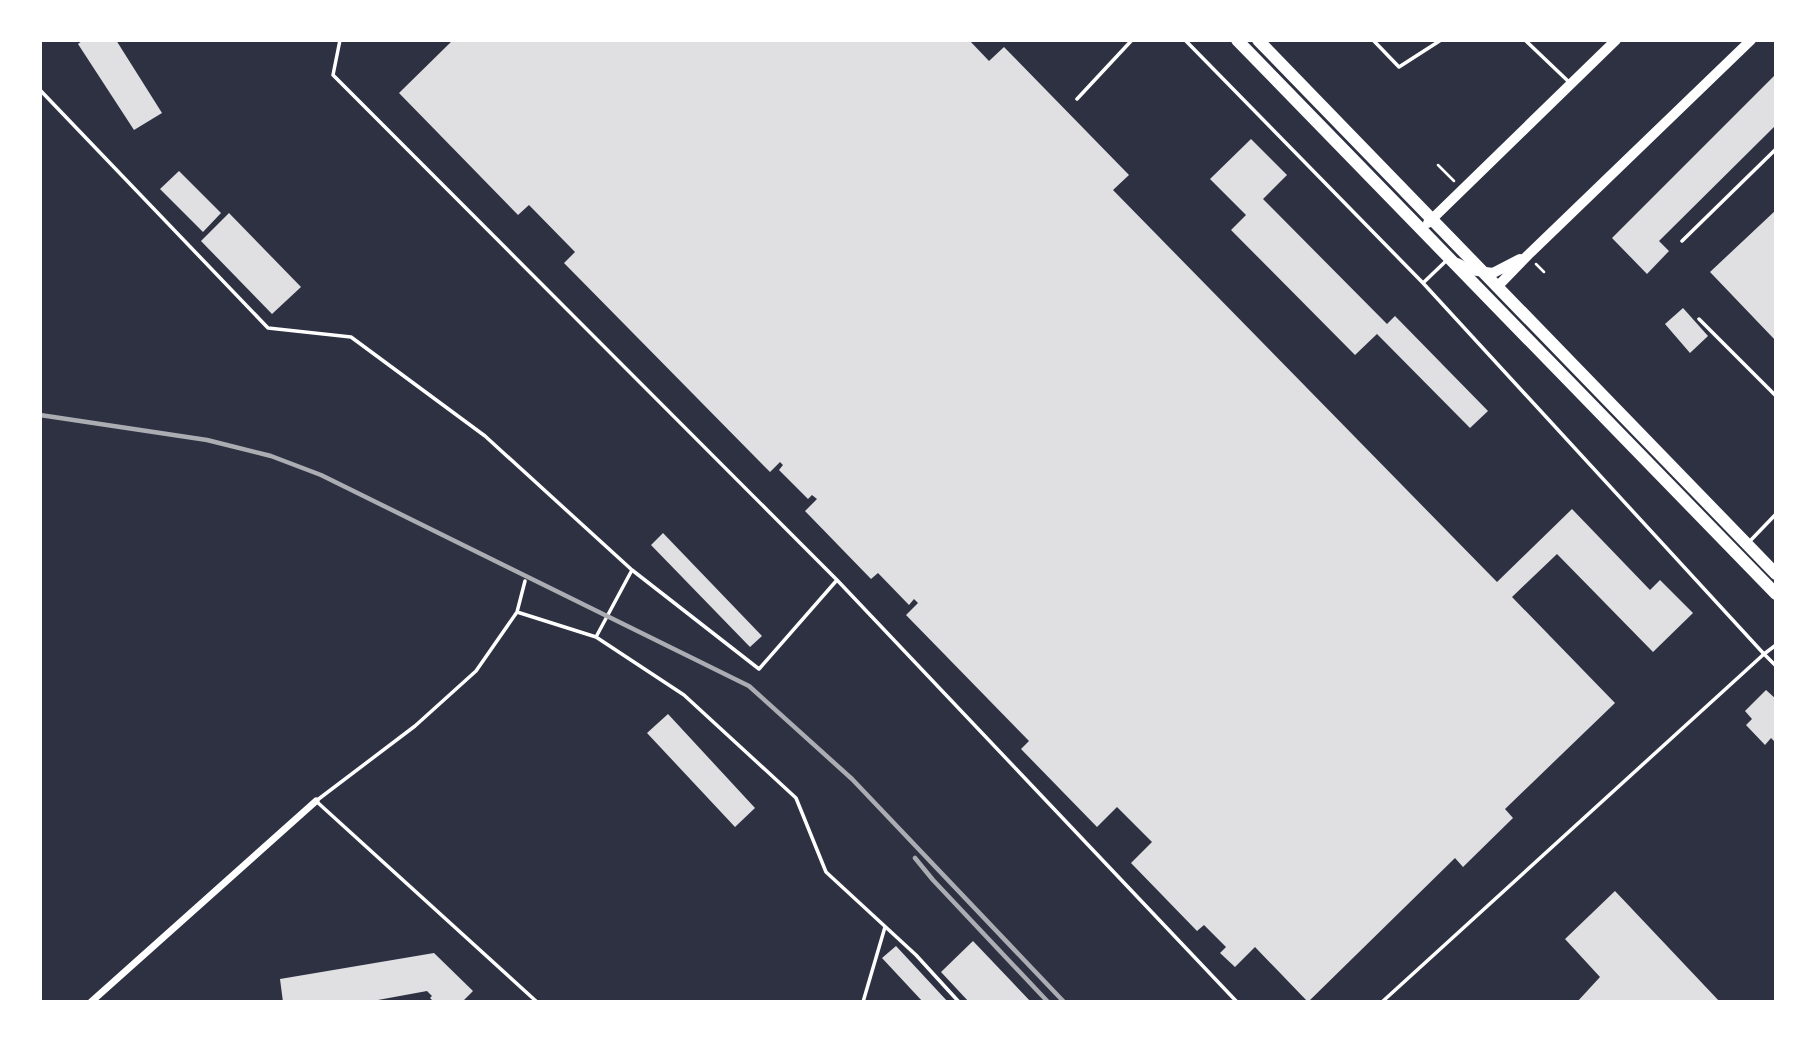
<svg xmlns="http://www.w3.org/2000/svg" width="1816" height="1042" font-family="Raleway,sans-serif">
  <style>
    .building { fill: #e0e0e3 }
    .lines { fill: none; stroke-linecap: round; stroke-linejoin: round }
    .path { stroke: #fff; stroke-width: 2.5 }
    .service { stroke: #fff; stroke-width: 3.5 }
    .minor { stroke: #fff; stroke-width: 7 }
    .secondary { stroke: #fff; stroke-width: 10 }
    .primary { stroke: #fff; stroke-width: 12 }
    .rail { stroke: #abadb3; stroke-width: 4.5 }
  </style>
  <rect width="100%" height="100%" fill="#2d3142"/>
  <!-- building -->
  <path class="building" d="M83,40h33l46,73 -28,17 -56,-86z
    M453,40h516l20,21 15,-14 125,128 -16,15 384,392 75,-73 78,81 10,-10 33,33 -40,39 -96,-98 -45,43 103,106 -110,106 8,9 -50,49 -8,-9 -147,144 -53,-55 -20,20 -15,-14 6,-6 -22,-22 -7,6 -66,-68 21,-21 -35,-35 -20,20 -76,-78 8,-8 -123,-126 12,-12 -4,-4 -5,6 -31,-32 -7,6 -66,-68 12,-12 -5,-4 -4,4 -29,-29 4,-5 -3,-3 -10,10 -206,-209 11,-11 -46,-47 -11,10 -119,-122z
    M1776,74v51l-117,116 10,10 -22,23 -35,-36z
    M1251,139l36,36 -24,24 124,125 8,-8 93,95 -18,17 -93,-94 -22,21 -124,-125 15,-15 -36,-36z
    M179,171l42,42 -18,19 -43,-43z
    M1776,210v131l-66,-69z
    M229,213l72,74 -29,27 -71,-73z
    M1683,308l25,28 -18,17 -25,-29z
    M663,533l99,103 -12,11 -99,-102z
    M1766,690l10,9v44l-5,-5 -6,7 -19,-20 6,-6 -7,-8z
    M668,714l87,94 -20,19 -88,-94z
    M1615,891l105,111h-143l23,-25 -35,-38z
    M973,941l58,61h-62l-28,-30z
    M896,946l52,56h-25l-41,-44z
    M434,953l39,38 -11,11h-28l-4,-4 2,-2 -5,-5 -60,11h-84l-3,-23z"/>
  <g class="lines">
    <!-- path -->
    <path class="path" d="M1438,165l16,16
      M1536,264l8,8"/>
    <!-- service -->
    <path class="service" d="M340,40l-7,35 504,505
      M1185,40l238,243
      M1373,40l26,27 42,-27
      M1525,40l44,42
      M40,90l228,238 83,9 134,99 147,134 127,99 78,-89 400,422
      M1077,99l55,-59
      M1682,241l94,-92
      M1447,260l-24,23 341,371 12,-9
      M1699,319l77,77
      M1750,541l26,-27
      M632,570l-36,67 88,58 112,103 30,74 90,83 43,47
      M525,581l-8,31 -41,59 -61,55 -99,75 221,201
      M517,612l79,25
      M863,1002l22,-75
      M1382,1002l382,-348 12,12"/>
    <!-- minor -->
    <path class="minor" d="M91,1002l225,-201"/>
    <!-- secondary -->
    <path class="secondary" d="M1428,223l188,-183
      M1457,263l13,7 23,3 27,-14
      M1497,287l31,-32 223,-215"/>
    <!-- primary -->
    <path class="primary" d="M1237,40l539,554
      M1258,40l518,534"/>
    <!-- rail -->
    <path class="rail" d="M40,415l167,25 64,16 50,19 428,211 103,93 212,223
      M915,858l18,22 115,122"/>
  </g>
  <!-- border -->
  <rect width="1816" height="1042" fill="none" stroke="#ffffff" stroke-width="84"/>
</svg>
